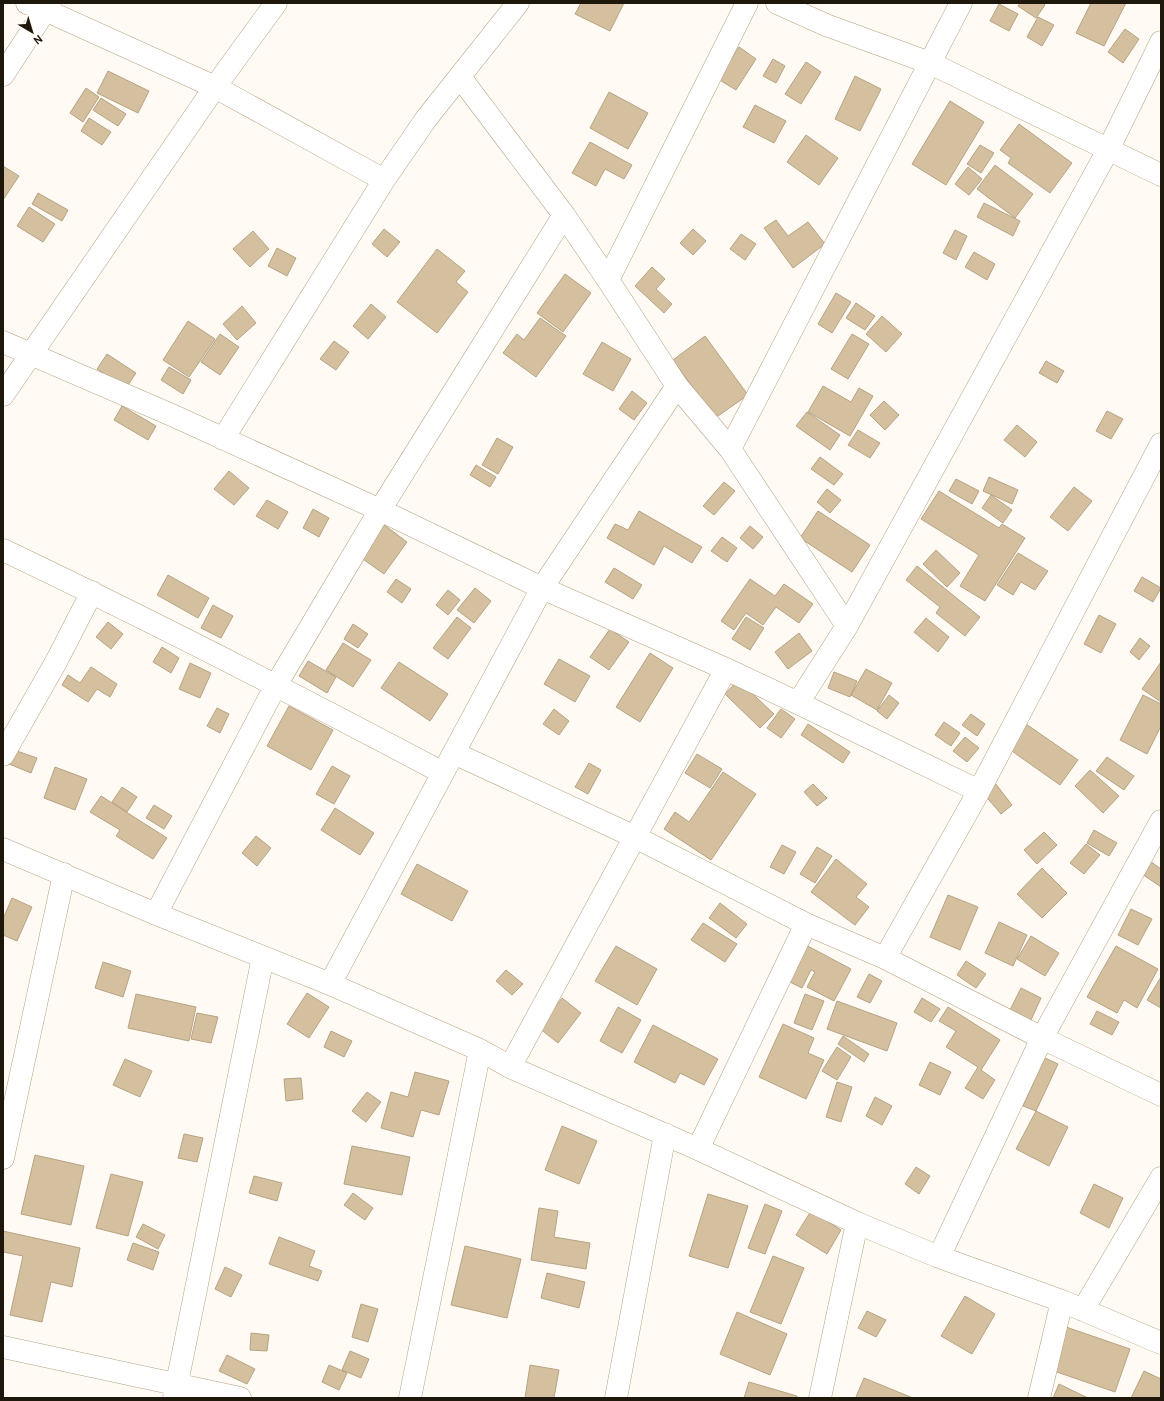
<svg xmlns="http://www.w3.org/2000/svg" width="1164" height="1401" font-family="Overpass,sans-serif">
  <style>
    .building { fill: #d4c09f; stroke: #b6a383 }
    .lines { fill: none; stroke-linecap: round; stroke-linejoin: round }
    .minor-casing { stroke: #b6a384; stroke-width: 23 }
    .minor { stroke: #fff; stroke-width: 22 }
  </style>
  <rect width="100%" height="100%" fill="#fffaf4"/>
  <!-- building -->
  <path class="building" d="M581,3h43l-14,28 -35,-17z
    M1020,3h23l2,2 -9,13 -18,-12z
    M1091,3h35l-22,43 -28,-13z
    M999,4l19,10 -9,17 -19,-10z
    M1038,17l16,8 -12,21 -15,-9z
    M1125,29l14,10 -16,24 -15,-11z
    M739,47l17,12 -20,31 -18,-11z
    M773,59l12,7 -9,17 -13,-7z
    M806,62l15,10 -20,32 -16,-10z
    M108,71l41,20 -11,22 -41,-20z
    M855,76l26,13 -21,42 -25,-12z
    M86,88l13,9 -16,25 -13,-9z
    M609,92l39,21 -20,36 -38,-21z
    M101,98l25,16 -8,12 -25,-16z
    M950,101l34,21 -38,63 -34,-21z
    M755,105l31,16 -12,22 -31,-16z
    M89,118l22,14 -9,13 -21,-14z
    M1019,124l53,39 -22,30 -42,-30 3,-5 -11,-8z
    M806,135l32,23 -19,27 -32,-23z
    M590,142l42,23 -8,14 -19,-10 -9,17 -24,-13z
    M980,145l14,8 -13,20 -14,-9z
    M995,165l38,29 -18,24 -38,-29z
    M3,166l16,10 -16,24z
    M968,167l14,12 -13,16 -14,-11z
    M38,193l30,17 -6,11 -30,-17z
    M984,203l36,18 -7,15 -36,-19z
    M29,207l26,17 -12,18 -26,-16z
    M776,220l12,16 20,-14 17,22 -32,24 -29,-40z
    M384,229l16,13 -13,15 -15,-13z
    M693,229l13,12 -13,14 -13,-12z
    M955,230l12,6 -11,24 -13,-7z
    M253,231l16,18 -19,18 -17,-18z
    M741,234l15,10 -11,16 -15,-11z
    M277,248l19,10 -9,18 -19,-10z
    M437,249l28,22 -9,11 12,10 -31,41 -40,-31z
    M974,252l21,12 -8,16 -22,-13z
    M652,267l13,12 -9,10 16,15 -8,9 -29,-27z
    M565,274l26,19 -28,39 -26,-19z
    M836,293l15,9 -19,31 -14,-9z
    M856,303l19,13 -10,14 -19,-12z
    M371,304l15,13 -18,22 -15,-13z
    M242,306l14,17 -19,17 -14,-16z
    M882,316l20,18 -16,18 -20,-18z
    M540,318l26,18 -30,41 -33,-24 14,-19 7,6z
    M188,321l27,18 -26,38 -26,-17z
    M220,334l19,13 -19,28 -19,-13z
    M852,334l17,10 -21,35 -17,-10z
    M705,336l43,59 -33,23 -42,-58z
    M334,341l15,11 -13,18 -16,-11z
    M602,342l29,17 -18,32 -30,-17z
    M107,354l29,19 -10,15 -29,-19z
    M1046,361l18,10 -7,12 -18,-10z
    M169,367l22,13 -8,14 -22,-14z
    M823,386l28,16 8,-14 14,8 -23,40 -42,-24z
    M632,391l15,12 -13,17 -15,-11z
    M884,401l15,14 -14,15 -15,-15z
    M122,406l34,20 -8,14 -34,-20z
    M1107,411l16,8 -12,20 -15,-8z
    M807,412l33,23 -10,15 -34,-24z
    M1017,425l20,17 -12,15 -21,-17z
    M858,430l22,13 -10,15 -22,-13z
    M497,438l16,9 -15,27 -16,-9z
    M820,457l23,17 -9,11 -23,-16z
    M476,465l20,12 -6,10 -20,-12z
    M229,471l20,17 -15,17 -20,-16z
    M989,477l29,13 -6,14 -29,-13z
    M956,479l23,12 -7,13 -23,-13z
    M724,482l11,9 -21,24 -11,-9z
    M1074,487l18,14 -24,30 -18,-14z
    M827,489l14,11 -11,13 -13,-11z
    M939,491l60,37 3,-4 23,14 -40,63 -25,-15 19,-31 -58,-36z
    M991,495l21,15 -9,13 -21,-15z
    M267,500l21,12 -10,17 -22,-13z
    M313,509l16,9 -10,19 -16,-9z
    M639,511l63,36 -10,16 -28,-17 -10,19 -47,-27 8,-14 13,6z
    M818,511l52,34 -18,27 -52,-34z
    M383,524l24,18 -23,32 -24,-17z
    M750,526l13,11 -10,12 -13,-11z
    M722,537l15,11 -10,14 -16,-11z
    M936,550l24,23 -13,14 -24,-23z
    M1018,553l30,18 -13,19 -14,-8 -8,13 -16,-10z
    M917,566l63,51 -15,19 -29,-23 4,-6 -34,-27z
    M614,568l28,17 -9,14 -28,-17z
    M168,575l41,23 -11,20 -41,-23z
    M1142,577l19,11 -8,14 -19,-11z
    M396,579l15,10 -9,14 -15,-11z
    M750,579l25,17 9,-12 29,20 -14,19 -23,-16 -13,18 -17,-12 -12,17 -13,-9z
    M475,588l16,13 -17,22 -17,-13z
    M448,590l12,10 -12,15 -12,-10z
    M213,605l20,11 -12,22 -20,-10z
    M1099,615l17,9 -15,29 -17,-9z
    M457,617l14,11 -23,31 -15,-11z
    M746,617l18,11 -14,22 -18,-11z
    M926,618l23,19 -11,15 -24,-20z
    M108,622l15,12 -12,15 -15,-12z
    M353,624l15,10 -10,14 -14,-9z
    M610,629l19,13 -20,28 -19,-13z
    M799,633l13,18 -24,18 -13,-17z
    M1140,638l10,8 -11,14 -9,-8z
    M343,643l28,17 -18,27 -27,-17z
    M162,647l17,11 -8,15 -18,-11z
    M650,653l23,15 -33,54 -24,-15z
    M559,659l31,17 -15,26 -31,-18z
    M308,661l28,16 -9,16 -28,-17z
    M399,662l49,32 -18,27 -49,-33z
    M1161,662v40l-19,-13z
    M190,663l21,10 -11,25 -21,-9z
    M91,667l26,17 -7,13 -13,-8 -9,13 -26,-17 6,-10 12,8z
    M866,669l26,14 -15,27 -26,-15z
    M834,672l23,9 -7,16 -22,-9z
    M738,680l36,34 -14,14 -35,-34z
    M889,695l10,8 -12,16 -10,-8z
    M1143,695l18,9v22l-14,28 -27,-14z
    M289,706l44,24 -22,40 -44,-24z
    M217,708l12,6 -9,19 -13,-7z
    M554,709l15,12 -10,14 -16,-11z
    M781,709l14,10 -14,19 -14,-10z
    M971,714l14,10 -8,12 -15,-11z
    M944,722l16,11 -9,13 -16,-11z
    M808,724l42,28 -7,11 -42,-28z
    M1026,724l52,36 -18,25 -51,-36z
    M965,737l14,11 -12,14 -14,-11z
    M14,750l23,8 -6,15 -22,-9z
    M697,754l25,15 -12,19 -25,-15z
    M1107,757l27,19 -10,14 -28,-19z
    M589,763l12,7 -13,24 -13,-7z
    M332,766l18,10 -16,28 -18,-10z
    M55,767l32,12 -12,31 -31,-12z
    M1090,770l29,26 -16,17 -28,-27z
    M723,772l33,22 -45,66 -47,-31 11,-17 14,10z
    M995,783l17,22 -11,9 -18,-21z
    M813,784l14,14 -10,8 -13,-14z
    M122,787l15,10 -10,15 -15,-10z
    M101,796l66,42 -14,21 -37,-23 4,-6 -30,-18z
    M154,805l18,11 -8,13 -18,-11z
    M335,808l39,25 -14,22 -39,-25z
    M1094,830l23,13 -8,13 -22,-13z
    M1044,832l13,13 -20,19 -13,-14z
    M256,836l15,12 -14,18 -15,-13z
    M1086,844l14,11 -16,19 -14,-11z
    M782,845l14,7 -12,22 -14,-7z
    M817,847l15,9 -17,27 -15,-9z
    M836,859l31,25 -11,13 13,10 -14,18 -44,-33z
    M1150,861l11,8v18l-19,-13z
    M417,864l51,27 -16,30 -51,-27z
    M1042,868l25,25 -25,25 -25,-24z
    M948,895l30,12 -18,43 -30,-13z
    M12,898l20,9 -15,34 -14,-6v-16z
    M720,903l27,21 -11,14 -27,-20z
    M1131,909l21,10 -14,26 -20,-10z
    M999,922l28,13 -14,31 -28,-13z
    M703,923l34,21 -12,18 -34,-22z
    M1031,936l28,17 -14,23 -28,-17z
    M802,943l49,26 -17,32 -27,-14 8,-15 -4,-2 -9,18 -18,-9z
    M616,946l41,23 -20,36 -42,-24z
    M1116,946l42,23 -21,39 -13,-8 -7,13 -30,-16z
    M966,961l20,13 -10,14 -19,-13z
    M103,962l28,9 -8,26 -28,-9z
    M506,970l17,14 -11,11 -16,-14z
    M869,974l13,7 -12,22 -13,-6z
    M1161,977v31l-14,-8z
    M1021,988l20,10 -10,22 -21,-10z
    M307,993l22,14 -20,31 -22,-14z
    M136,994l60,13 -7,34 -61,-13z
    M805,994l19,7 -12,29 -18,-7z
    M562,998l19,15 -23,30 -19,-15z
    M922,998l18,11 -9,13 -17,-10z
    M837,1001l60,22 -10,28 -60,-22z
    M618,1007l23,13 -19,33 -22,-12z
    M948,1007l52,33 -19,30 14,10 -12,19 -18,-11 13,-21 -32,-20 10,-16 -17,-10z
    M1097,1011l22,11 -7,13 -22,-11z
    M197,1013l21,4 -7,26 -20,-4z
    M783,1024l31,14 -6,15 16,7 -18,39 -47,-22z
    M653,1025l65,34 -14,26 -24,-12 -5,10 -41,-21z
    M331,1031l21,10 -8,16 -20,-10z
    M843,1036l26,18 -5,8 -26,-18z
    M837,1047l14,10 -14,23 -15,-9z
    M1045,1058l13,6 -22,47 -13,-5z
    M125,1059l27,12 -12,26 -27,-12z
    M930,1062l21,10 -11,23 -21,-10z
    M415,1072l34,9 -10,34 -18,-5 -8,27 -32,-9 10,-36 17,5z
    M301,1078l2,21 -17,2 -2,-22z
    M837,1082l15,5 -11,35 -15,-5z
    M367,1092l14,10 -15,20 -14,-11z
    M875,1097l17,9 -10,19 -16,-9z
    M1036,1111l32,16 -19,39 -33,-17z
    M562,1126l35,15 -18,43 -34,-14z
    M184,1134l19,4 -6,24 -19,-4z
    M352,1146l58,11 -8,38 -58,-11z
    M35,1155l49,11 -13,59 -50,-11z
    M916,1167l14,9 -11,18 -14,-10z
    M111,1174l32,8 -15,54 -32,-8z
    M254,1176l28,7 -5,18 -28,-8z
    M1094,1184l29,14 -14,30 -29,-15z
    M353,1193l20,15 -8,12 -21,-15z
    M708,1194l40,12 -20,62 -39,-12z
    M765,1204l17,7 -17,43 -17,-6z
    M539,1208l19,3 -4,26 36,6 -4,26 -55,-9z
    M811,1211l30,19 -14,24 -31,-19z
    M143,1224l22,11 -7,14 -22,-12z
    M3,1231l77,17 -8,39 -21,-5 -9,40 -32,-7 13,-59 -20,-4z
    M279,1237l36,14 -6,15 13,5 -4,10 -49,-17z
    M133,1243l26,9 -6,18 -26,-10z
    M465,1246l56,13 -14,59 -56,-13z
    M773,1256l31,12 -23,56 -31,-12z
    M225,1267l17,8 -11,22 -16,-8z
    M547,1273l38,9 -6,26 -38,-10z
    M965,1296l30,18 -23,40 -31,-18z
    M361,1304l17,5 -10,33 -16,-5z
    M867,1311l19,9 -10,17 -18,-9z
    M737,1312l50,22 -17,41 -50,-21z
    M1066,1327l64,22 -15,43 -64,-22z
    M251,1333l18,2 -2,16 -17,-1z
    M350,1351l19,8 -8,19 -19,-8z
    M227,1355l28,14 -8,15 -28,-13z
    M329,1365l18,8 -8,17 -17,-8z
    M530,1365l29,5 -5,28h-29z
    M1144,1371l17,8v19h-30z
    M864,1378l49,20h-54l-3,-1z
    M749,1382l48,14v2h-53z
    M1059,1384l29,14h-35z"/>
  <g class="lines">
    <!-- minor casing -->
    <g class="minor-casing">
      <path id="minor" d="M27,3l18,7 170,77 169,93
        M777,3l49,22 104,38 231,112
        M3,75l47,-72
        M460,77l104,138 44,65 69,106 53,63 117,177
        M608,280l139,-277
        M3,342l171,74 206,94 162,78 184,81 72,34 181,88
        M3,395l212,-308 61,-84
        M223,439l161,-259 42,-61 92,-116
        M730,449l231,-446
        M3,550c149,71 295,146 440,223
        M798,703l49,-77 261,-476 53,-108
        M454,753l181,84 171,87 79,34 157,80 119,57
        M3,755l53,-93 36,-70
        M3,849l153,65 174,70 150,66 30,17 188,82 159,74 82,34 123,44 99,42
        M156,914l120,-229 104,-175 184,-295
        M885,958l94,-167 182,-347
        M330,984l212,-396 135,-202
        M510,1067l216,-398
        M698,1149l108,-225
        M3,1158l61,-284
        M939,1257l103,-219 119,-217
        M1083,1310l78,-132
        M3,1347l237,51
        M174,1398l89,-441
        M410,1398l70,-348
        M616,1398l49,-264
        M820,1398l37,-175
        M1039,1398l23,-97"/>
    </g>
    <!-- minor -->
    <use href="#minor" class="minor"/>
  </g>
  <!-- border -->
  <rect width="1164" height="1401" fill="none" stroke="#1e170b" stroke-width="8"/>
  <!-- north arrow -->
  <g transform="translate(32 32) rotate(142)" stroke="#fffaf4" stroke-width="3" paint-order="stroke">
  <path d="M0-3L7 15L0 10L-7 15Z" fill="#1e170b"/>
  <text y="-6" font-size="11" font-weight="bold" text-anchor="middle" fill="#1e170b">N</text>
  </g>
</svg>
